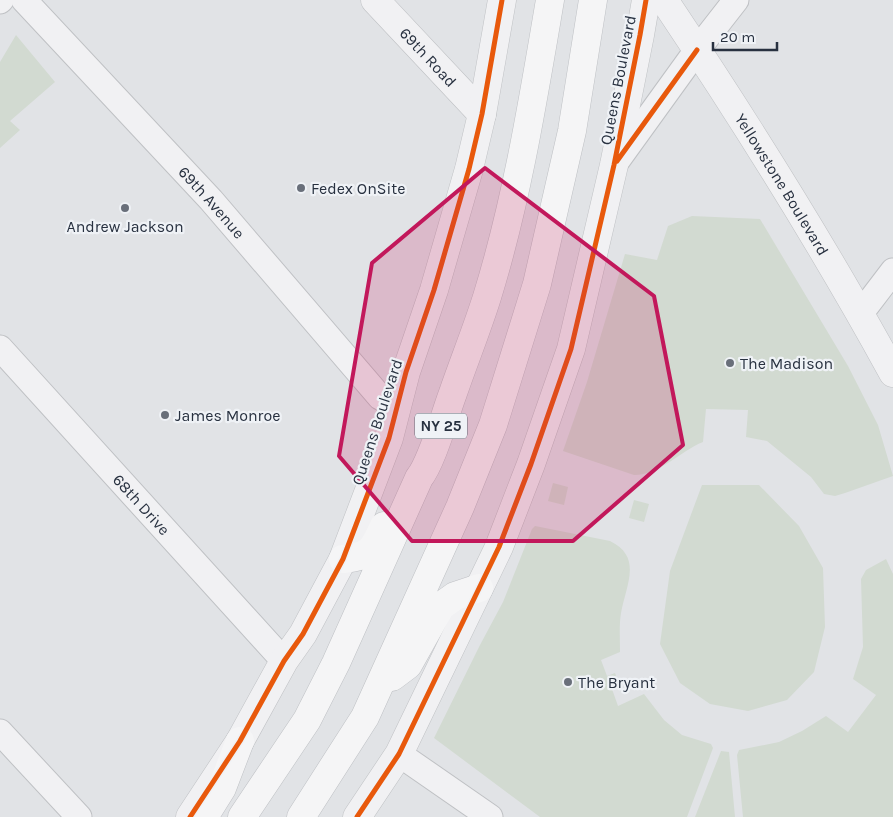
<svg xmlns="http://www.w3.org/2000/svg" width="893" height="817" font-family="Karla,sans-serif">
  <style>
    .green { fill: #d2dad1 }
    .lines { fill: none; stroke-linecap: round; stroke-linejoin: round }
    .minor-casing { stroke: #bfc1c4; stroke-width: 27 }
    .tertiary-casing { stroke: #bfc1c4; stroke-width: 29 }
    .primary-casing { stroke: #bec0c4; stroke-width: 29 }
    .minor { stroke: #f1f1f3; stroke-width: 25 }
    .tertiary { stroke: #f1f1f3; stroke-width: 28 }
    .primary { stroke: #f5f5f6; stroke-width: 28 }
    .cycleway-casing { stroke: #eff2f6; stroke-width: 8 }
    .cycleway { stroke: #e8590c; stroke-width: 5 }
    .marked { fill: #c2185b; fill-opacity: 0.2; stroke: #c2185b; stroke-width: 4; stroke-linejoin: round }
    .poi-dot { fill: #696f7a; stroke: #eff2f6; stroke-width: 2 }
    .labels { text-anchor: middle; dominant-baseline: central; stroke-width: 4.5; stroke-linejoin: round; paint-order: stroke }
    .shield { fill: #eff2f6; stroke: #646b77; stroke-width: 1 }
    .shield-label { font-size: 15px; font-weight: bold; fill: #283140 }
    .street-label { font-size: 16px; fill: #283140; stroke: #eff2f6 }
    .poi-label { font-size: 16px; fill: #283140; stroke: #eff2f6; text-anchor: start }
  </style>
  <rect width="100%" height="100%" fill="#e1e3e6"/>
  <!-- green -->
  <path class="green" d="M16,35l39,47 -45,39 10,9 -20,18v-86z
    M692,216l68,3 88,147 30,59 15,51 -48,17 -10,3 -11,-2 -13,-17 -44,-36 -21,-4 2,-27 -42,-1 -3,33c-23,9 -43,33 -69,33l-71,-24 24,-69 38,-128 32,6 11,-34z
    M553,483l15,4 -4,18 -16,-4z
    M702,485h57l40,41 24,42 2,59 -11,45 -27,28 -39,11 -38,-7 -30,-21 -20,-39 10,-73z
    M634,500l15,4 -5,18 -15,-4z
    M535,526l75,15c33,16 16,44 11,72 -2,12 -1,26 -1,39l-19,8 6,16 8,-3 5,14 -8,2 6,17 26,-12 20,26 18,15 29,9 2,4 -26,69h-147l-106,-79 46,-93 23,-43 29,-73z
    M886,559l7,15v243h-150l-6,-62 2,-5 40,-8 23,-11 24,-15 22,16 28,-37 -23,-16 10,-32 -2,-68 5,-9z
    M721,751l8,1 6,65h-40z"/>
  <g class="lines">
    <!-- minor casing -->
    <g class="minor-casing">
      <g id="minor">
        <path id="s1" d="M24,0l187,200 169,197 17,9"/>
        <path d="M0,1l1,-1"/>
        <path d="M614,165l83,-115 39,-50"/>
        <path d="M861,313l32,-42"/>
        <path id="s2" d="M0,348l284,313"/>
        <path d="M0,732l79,85"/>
        <path d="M399,754l91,63"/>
      </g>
    </g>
    <!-- tertiary casing -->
    <g class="tertiary-casing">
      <g id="tertiary">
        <path id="s3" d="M375,0l107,114"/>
        <path id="s4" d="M664,0c81,121 159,245 229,373"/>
        <path d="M190,817l50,-76 44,-80 19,-27 40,-75 46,-121 17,-66 28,-82 35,-121 13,-55 20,-114"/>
        <path d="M357,817l42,-63 100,-207 32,-83 40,-115 43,-184 26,-130 6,-35"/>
      </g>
    </g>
    <!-- primary casing -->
    <g class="primary-casing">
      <path id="primary" d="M343,559c27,-3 30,-8 41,-33
        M392,677l16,-12 33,-59 14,-10 24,-8
        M204,817l18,-29 18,-47
        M242,817l65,-97 29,-57 83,-185c13,-16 26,-64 34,-85 11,-32 24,-64 34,-96 30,-97 46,-197 63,-297
        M301,817l64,-100 95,-210 33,-82 44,-141 35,-153 21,-131"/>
    </g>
    <!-- minor -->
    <use href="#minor" class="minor"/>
    <!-- tertiary -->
    <use href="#tertiary" class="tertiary"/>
    <!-- primary -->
    <use href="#primary" class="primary"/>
    <!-- cycleway casing -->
    <g class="cycleway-casing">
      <path id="cycleway" d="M617,161l80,-111
        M190,817l50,-76 44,-80 19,-27 40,-75 46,-121 17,-66 28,-82 35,-121 13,-55 20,-114
        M357,817l42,-63 100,-207 32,-83 40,-115 43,-184 26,-130 6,-35"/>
    </g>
    <!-- cycleway -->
    <use href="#cycleway" class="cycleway"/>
  </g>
  <!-- marked area -->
  <path class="marked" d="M485,168l169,128 29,149 -110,96h-161l-73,-85 33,-193z"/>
  <!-- markers -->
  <g class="poi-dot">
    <circle cx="301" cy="188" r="5"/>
    <circle cx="125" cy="208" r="5"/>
    <circle cx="730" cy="363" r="5"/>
    <circle cx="165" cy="415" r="5"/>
    <circle cx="568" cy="682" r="5"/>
  </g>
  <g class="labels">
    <!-- shield labels -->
    <rect class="shield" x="415" y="413.5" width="52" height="25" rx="4"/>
    <g class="shield-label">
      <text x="441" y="426">NY 25</text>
    </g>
    <!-- street labels -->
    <g class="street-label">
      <text stroke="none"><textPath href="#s3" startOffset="78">69th Road</textPath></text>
      <text transform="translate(618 80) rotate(-79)">Queens Boulevard</text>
      <text stroke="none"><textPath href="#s4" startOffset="219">Yellowstone Boulevard</textPath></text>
      <text stroke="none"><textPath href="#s1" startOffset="276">69th Avenue</textPath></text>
      <text transform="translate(377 422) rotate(-72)">Queens Boulevard</text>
      <text stroke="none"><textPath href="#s2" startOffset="211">68th Drive</textPath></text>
    </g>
    <!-- poi labels -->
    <g class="poi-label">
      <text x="311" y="188">Fedex OnSite</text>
      <text x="125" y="226" text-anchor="middle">Andrew Jackson</text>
      <text x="740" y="363">The Madison</text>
      <text x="175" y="415">James Monroe</text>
      <text x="578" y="682">The Bryant</text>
    </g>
  </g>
  <!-- scale -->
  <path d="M713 42v8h64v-8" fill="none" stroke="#283140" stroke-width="2.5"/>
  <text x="720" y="42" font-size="15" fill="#283140" stroke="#eff2f6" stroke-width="4" paint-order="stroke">20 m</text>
</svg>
